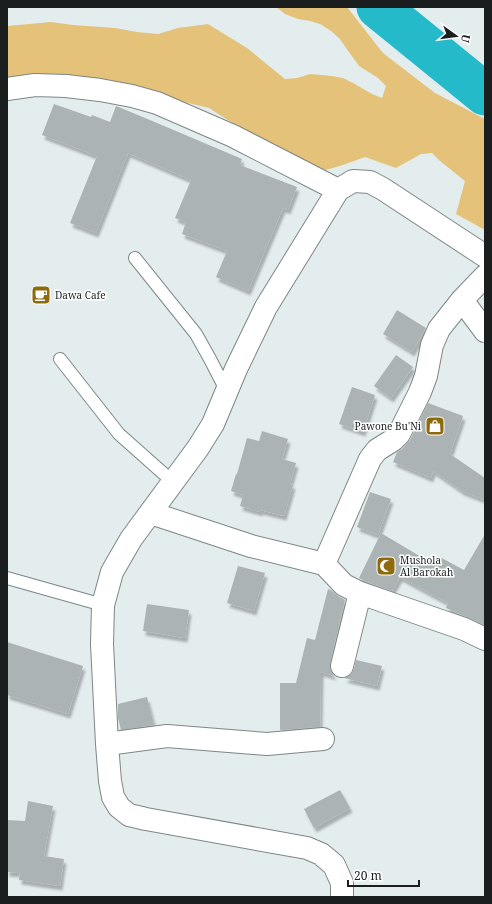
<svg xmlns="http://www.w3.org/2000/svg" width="492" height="904" font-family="'Noto Serif',serif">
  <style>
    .green { fill: #e4c279 }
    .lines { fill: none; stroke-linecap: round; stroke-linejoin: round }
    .river { stroke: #25bac9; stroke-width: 43 }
    .building { fill: #abb3b4; filter: url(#shadow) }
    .lane-casing { stroke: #7e8687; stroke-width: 14 }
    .street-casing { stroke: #7e8687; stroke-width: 24 }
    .lane { stroke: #fff; stroke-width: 12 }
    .street { stroke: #fff; stroke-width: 22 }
    .labels { text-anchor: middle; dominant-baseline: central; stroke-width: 3; stroke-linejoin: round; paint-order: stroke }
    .poi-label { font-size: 10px; fill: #1b1e1f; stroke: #fff; text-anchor: start }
  </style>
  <defs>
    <filter id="shadow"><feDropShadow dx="2.5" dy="4.5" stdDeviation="1" flood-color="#0004"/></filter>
  </defs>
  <rect width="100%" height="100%" fill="#e4edee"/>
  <!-- green -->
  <path class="green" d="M276,7h71l36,46 52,40 50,26v111l-29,-16 9,-33 -25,-20 -8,-8 -11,1 -25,14 -31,-11 -22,8 -31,9 -103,-66 -104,-25 -98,-5v-52l44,-4 22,3 42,3 22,4 21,2 20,-6 30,-4 39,24 38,31 12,-1 13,-4 22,2 11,2 10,5 19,11 10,4 4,-12 -8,-8 -19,-12 -20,-28 -8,-7 -11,-7 -10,-3 -12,-2 -13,-5z"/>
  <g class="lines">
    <!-- river -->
    <path class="river" d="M378,7l107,87"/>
  </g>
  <!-- building -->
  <path class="building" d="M54,104l37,13 1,-2 18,7 6,-16 34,14 92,39 -2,6 57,22 -9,23 -5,-2 -35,83 -32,-14 11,-26 -45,-17 4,-12 -11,-4 16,-38 -63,-27 -32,80 -26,-10 27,-67 -55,-21z
    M397,310l29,18 -14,24 -29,-18z
    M396,355l17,12 -22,31 -17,-12z
    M352,387l23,8 -12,37 -24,-8z
    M428,403l35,13 -13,38 35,24v22l-23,-9 -29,-20 -2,7 -38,-16 4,-10 5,-3 8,-9z
    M262,431l26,8 -6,20 14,4 -6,21 3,1 -9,31 -24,-6v2l-20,-6 3,-11 -12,-4 5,-17h1l10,-36 12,3z
    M370,492l21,7 -13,36 -21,-8z
    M381,533l52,31 5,-8 26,14 21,-36v91l-39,-17 2,-5 -48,-26 -8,14 -27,-10 -6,-3z
    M238,566l27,7 -11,38 -27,-8z
    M328,589l3,1 7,6 7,4 -15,63v7l4,6 -13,-4 -1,55 -40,3v-47h16l11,-45 8,2z
    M147,604l42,6 -4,28 -42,-7z
    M7,642l76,24 -15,48 -61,-19z
    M356,660l26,6 -5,20 -33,-8 7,-4 3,-5z
    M147,697l7,28 -33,5 -3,-12v-14z
    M340,790l10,18 -36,20 -10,-19z
    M28,801l25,5 -9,50 20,3 -4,27 -41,-6 1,-7 -13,-1v-52l18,1z"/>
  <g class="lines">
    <!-- lane casing -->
    <g class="lane-casing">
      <path id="lane" d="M135,258l61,76 14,25 17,33
        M60,359l59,75 54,48
        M7,578l96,27"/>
    </g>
    <!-- street casing -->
    <g class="street-casing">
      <path id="street" d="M7,89l28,-4 31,1 34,4 32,6 25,7 76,33 105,54
        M462,300l23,31
        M151,513l100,33 73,18 20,21 16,8 104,36 21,10
        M324,564l46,-105 7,-9 16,-10 6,-6 21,-42 6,-16 6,-31 7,-16 23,-29 23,-24
        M342,666l18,-73
        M107,744l60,-8 100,8 56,-5
        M342,897v-14l-8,-18 -13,-11 -14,-6 -161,-29 -17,-4 -10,-8 -6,-10 -3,-16 -3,-37 -5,-100 1,-39 9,-33 19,-33 67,-91 15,-24 23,-55 30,-62 72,-117 15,-9 17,1 13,7 102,67"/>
    </g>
    <!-- lane -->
    <use href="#lane" class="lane"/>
    <!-- street -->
    <use href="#street" class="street"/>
  </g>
  <!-- icons -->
  <defs>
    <g id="cafe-square" transform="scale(1)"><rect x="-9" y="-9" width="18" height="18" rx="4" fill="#8d6a0c" stroke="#fff"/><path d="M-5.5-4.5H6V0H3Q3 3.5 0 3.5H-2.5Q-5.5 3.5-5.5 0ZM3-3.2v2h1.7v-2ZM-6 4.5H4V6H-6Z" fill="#fff"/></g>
    <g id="shop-square" transform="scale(1)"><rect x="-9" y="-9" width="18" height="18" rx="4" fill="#8d6a0c" stroke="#fff"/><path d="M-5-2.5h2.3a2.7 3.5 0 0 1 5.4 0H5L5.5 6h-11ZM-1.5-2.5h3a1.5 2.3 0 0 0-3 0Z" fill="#fff"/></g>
    <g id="mosque-square" transform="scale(1)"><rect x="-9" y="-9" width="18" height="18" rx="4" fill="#8d6a0c" stroke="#fff"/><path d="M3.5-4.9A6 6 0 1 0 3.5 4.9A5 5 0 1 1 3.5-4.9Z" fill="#fff"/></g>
  </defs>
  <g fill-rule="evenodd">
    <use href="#cafe-square" x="41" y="295"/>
    <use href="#shop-square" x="435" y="426"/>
    <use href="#mosque-square" x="386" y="566"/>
  </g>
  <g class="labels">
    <!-- poi labels -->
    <g class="poi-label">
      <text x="55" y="295">Dawa Cafe</text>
      <text x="421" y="426" text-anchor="end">Pawone Bu'Ni</text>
      <text x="400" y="560">Mushola<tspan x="400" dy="12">Al Barokah</tspan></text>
    </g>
  </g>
  <!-- border -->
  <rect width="492" height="904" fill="none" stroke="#1b1e1f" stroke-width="16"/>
  <!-- north arrow -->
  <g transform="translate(456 36) rotate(104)" stroke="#ffffff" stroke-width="3" paint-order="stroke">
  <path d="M0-3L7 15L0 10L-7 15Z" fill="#1b1e1f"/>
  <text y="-6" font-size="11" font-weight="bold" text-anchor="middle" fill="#1b1e1f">U</text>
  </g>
  <!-- scale -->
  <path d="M348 880v6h71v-6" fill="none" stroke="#1b1e1f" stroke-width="2"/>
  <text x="354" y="880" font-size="12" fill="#1b1e1f" stroke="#ffffff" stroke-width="3" paint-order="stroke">20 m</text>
</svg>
